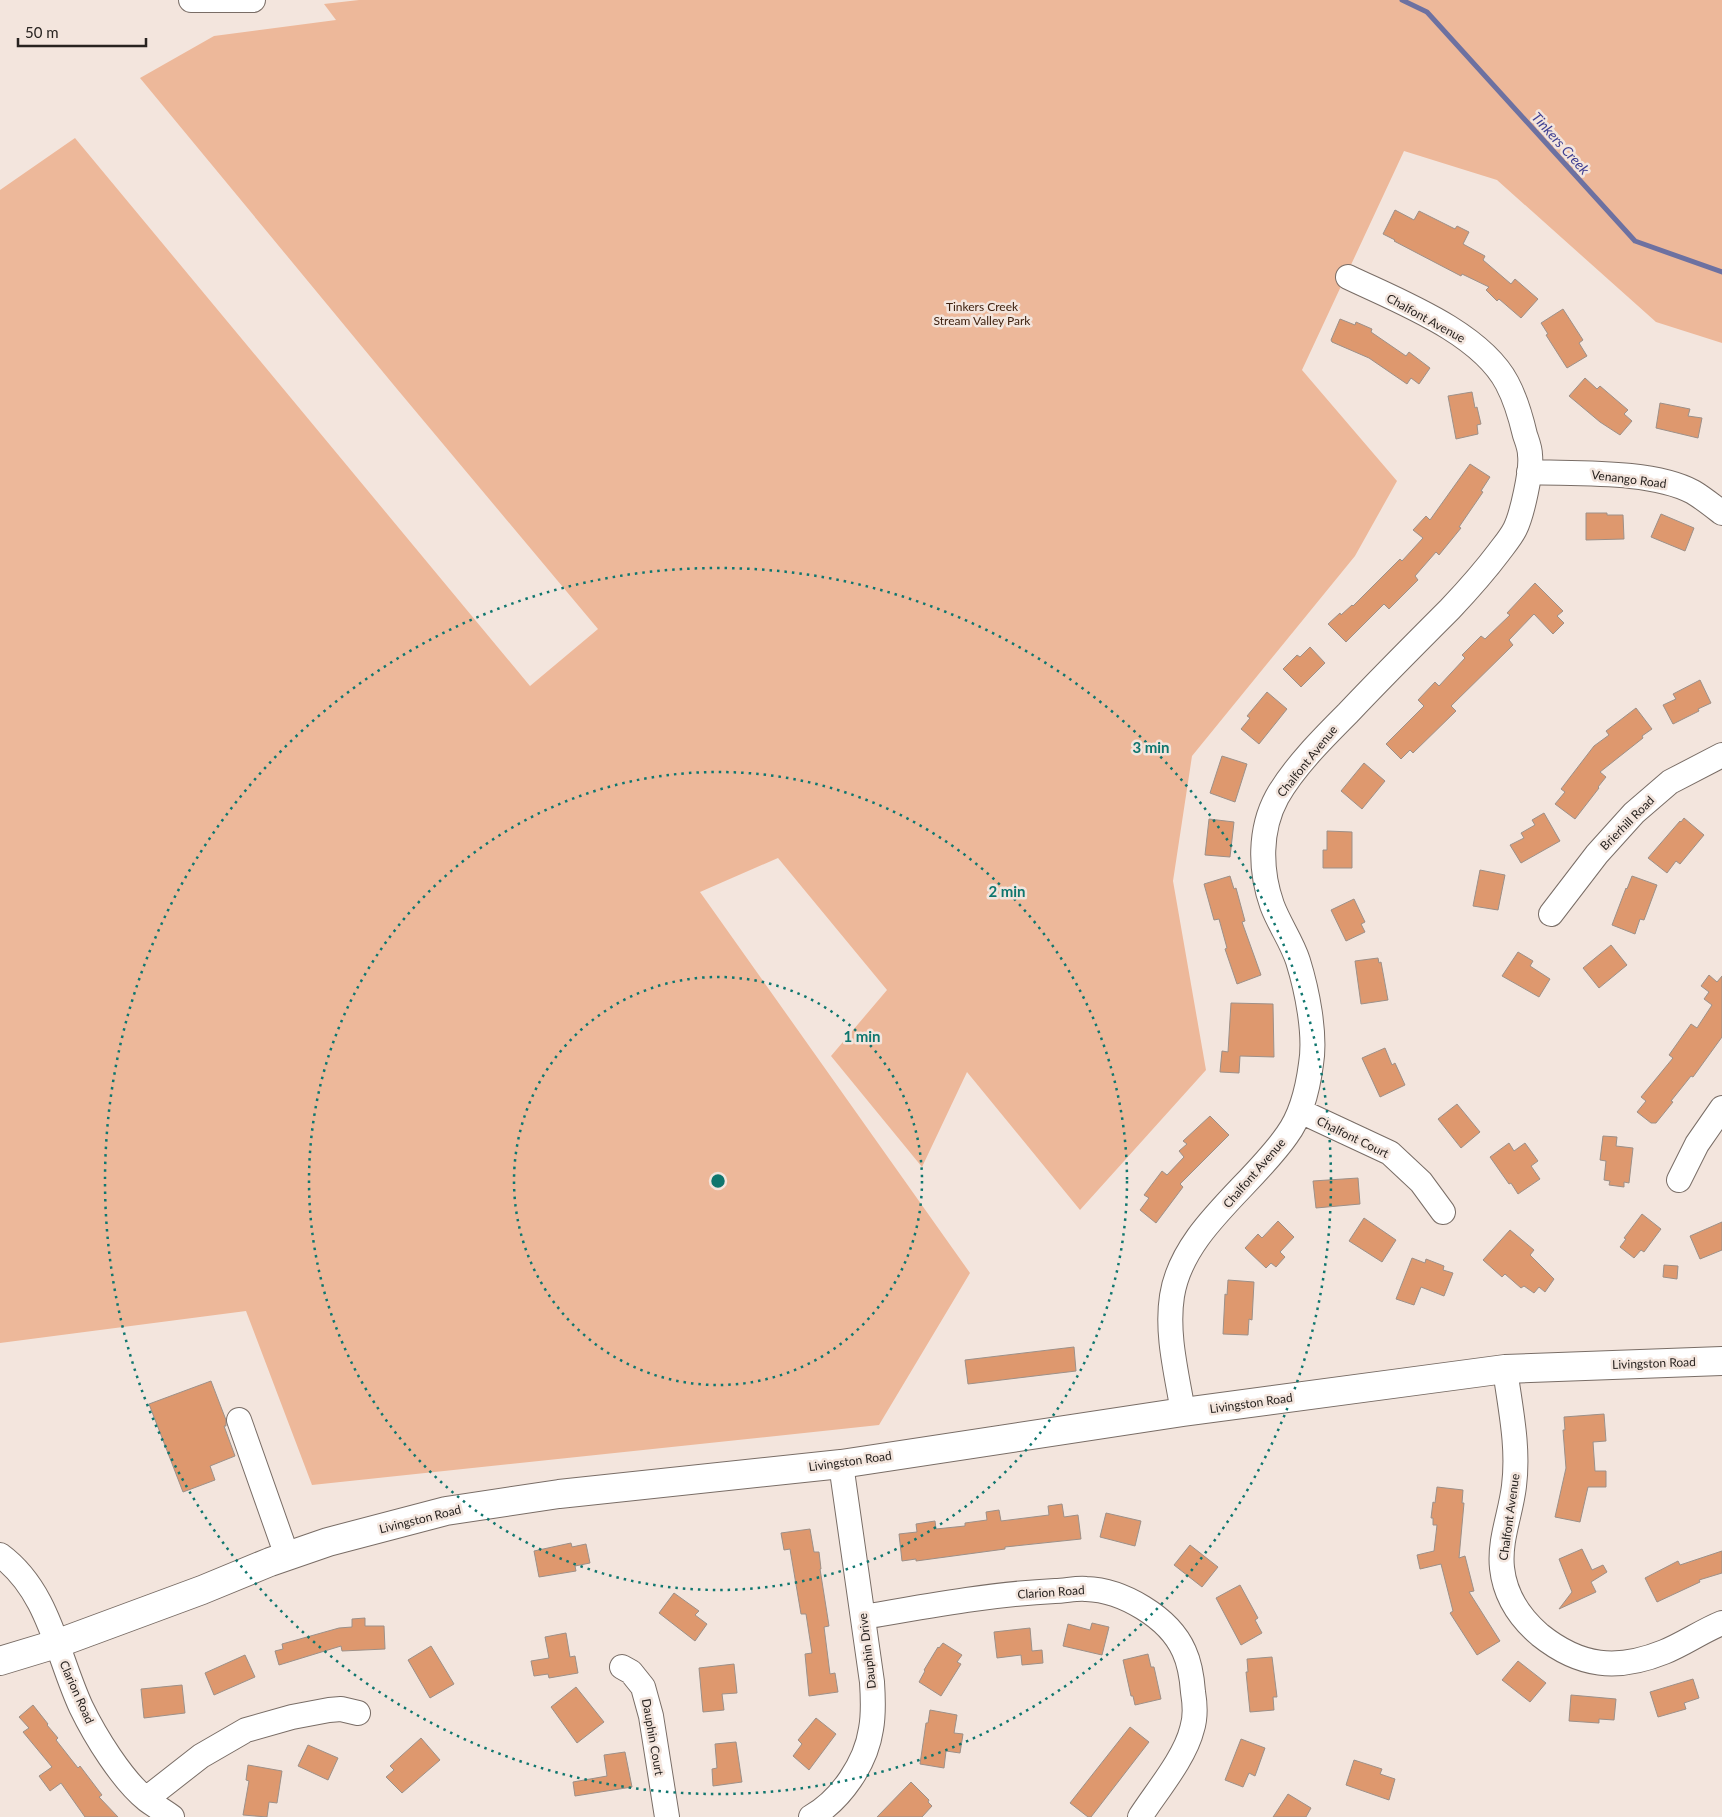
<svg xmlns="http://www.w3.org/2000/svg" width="1722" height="1817" font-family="Lato,sans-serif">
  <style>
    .green { fill: #edb89a }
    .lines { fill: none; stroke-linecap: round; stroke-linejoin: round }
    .stream { stroke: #6d71a1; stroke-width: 5 }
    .building { fill: #de986e; stroke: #9d9088 }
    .minor-casing { stroke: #796d66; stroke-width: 26 }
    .major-casing { stroke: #796d66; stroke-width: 30 }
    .minor { stroke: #fff; stroke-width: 24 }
    .major { stroke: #fff; stroke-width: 28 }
    .ring { fill: none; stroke: #0f766e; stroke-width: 2.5; stroke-dasharray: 2.5 5 }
    .labels { text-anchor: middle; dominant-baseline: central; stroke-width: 5; stroke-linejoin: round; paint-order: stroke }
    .park-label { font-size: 12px; fill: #3e210f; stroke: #f3e5dd }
    .street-label { font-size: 12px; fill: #282320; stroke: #f3e5dd }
    .water-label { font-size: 14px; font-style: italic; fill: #404092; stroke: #f3e5dd }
    .centre { fill: #0f766e; stroke: #f3e5dd; stroke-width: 2.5 }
    .ring-label { font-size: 15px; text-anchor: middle; font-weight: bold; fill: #0f766e; stroke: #f3e5dd; stroke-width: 5; stroke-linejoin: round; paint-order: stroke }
  </style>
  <rect width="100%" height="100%" fill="#f3e5dd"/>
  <!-- green -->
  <path class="green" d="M359,0h1363v343l-66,-21 -159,-142 -93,-29 -102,219 95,111 -42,75 -163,200 -19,125 33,189 -126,140 -113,-138 -45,95 -91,-111 56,-66 -109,-132 -78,34 270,381 -91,152 -567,60 -66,-174 -246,32v-1153l75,-52 455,548 68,-57 -201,-240 -257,-311 74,-42 122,-16 -12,-16z"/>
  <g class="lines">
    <!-- stream -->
    <path class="stream" d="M1402,0l25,12 208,229 87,31"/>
  </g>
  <!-- building -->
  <path class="building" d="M1395,210l19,10 5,-9 36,18 2,-3 12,6 -6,12 22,12 -2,4 28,24 4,-5 23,20 -17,19 -22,-19 -2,2 -11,-11 3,-3 -27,-13 -1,2 -67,-35 1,-1 -12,-6z
    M1563,309l20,31 -4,3 8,13 -20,12 -21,-33 2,-1 -7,-11z
    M1340,319l15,6 1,-3 16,7 -1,3 35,24 3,-4 21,16 -11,16 -8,-6 -4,6 -38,-26 -37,-16 -1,-2z
    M1585,378l12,11 3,-3 28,24 -4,4 8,7 -12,14 -20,-13 -31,-26z
    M1472,392l3,16 2,-1 4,17 -4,1 1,9 -22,5 -8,-43z
    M1660,403l30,6 -2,7 14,2 -4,20 -42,-10z
    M1470,464l20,13 -9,14 2,1 -24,35 2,1 -22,27 -3,-3 -21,24 3,4 -29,29 -5,-5 -38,38 -18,-18 12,-11 1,2 11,-10 1,1 47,-47 2,2 21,-23 -10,-8 13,-14 4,4z
    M1586,513h21v2h16l1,24 -38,1z
    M1661,514l33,14 -9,23 -34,-14z
    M1535,583l28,28 -6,5 7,7 -11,11 -19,-20 -25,26 4,5 -62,61 5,5 -43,42 -3,-3 -9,9 -15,-15 38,-38 -6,-6 17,-18 4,4 26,-28 -3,-3 19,-19 4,3 25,-24 -3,-2z
    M1310,647l15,16 -24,24 -18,-18 14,-14 3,2z
    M1700,680l11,23 -13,6 1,2 -26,13 -10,-19 13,-6 -3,-5z
    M1267,692l20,17 -28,35 -18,-15 9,-11 -3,-2z
    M1636,708l16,21 -10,7 1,2 -43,34 6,5 -8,10 1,1 -24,31 -20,-15 10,-12 -4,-3 33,-43 15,-11 -3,-4z
    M1222,756l25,8 -12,38 -25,-9z
    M1364,763l21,18 -23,28 -21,-18z
    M1544,813l16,28 -39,22 -11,-18 14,-7 -3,-5 14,-8 -3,-5z
    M1684,818l20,17 -24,29 -4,-3 -9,12 -19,-15 32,-37 1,1z
    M1209,819l25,3 -4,35 -25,-2z
    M1327,831l25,1v36h-29v-18h4z
    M1480,870l25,5 -7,35 -25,-4z
    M1230,876l4,13 2,-1 9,33 -3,1 19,53 -24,9 -12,-35 2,-1 -8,-29 -5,1 -10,-36z
    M1632,876l25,9 -13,35 -4,-1 -5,15 -23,-9 14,-37 1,1z
    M1354,899l11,23 -4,2 4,8 -19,9 -15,-31z
    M1611,945l16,20 -28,23 -16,-20z
    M1518,952l15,9 -3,5 20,13 -11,18 -37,-21z
    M1378,958l1,5 2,-1 7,38 -27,4 -6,-43z
    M1709,975l8,7 5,-6v61l-29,40 -2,-1 -20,25 2,1 -17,21h-5l-14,-11 9,-11 -5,-4 32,-39 -4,-3 22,-31 6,4 15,-23 -8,-6 5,-7 -8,-6z
    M1231,1003l42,1 1,53 -34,-1 -1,17 -19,-1 2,-21 6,1z
    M1385,1048l7,17 3,-2 10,22 -25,12 -18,-39z
    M1457,1104l23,28 -19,16 -23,-29z
    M1210,1116l19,19 -49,49 3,3 -27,36 -16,-13 9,-12 -5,-3 18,-24 5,4 17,-18 -5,-6 8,-7 -4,-3z
    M1603,1136l14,1 -1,9 17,2 -4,35 -5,-1v5l-15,-2 1,-4 -6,-1 2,-19 -6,-1z
    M1509,1143l5,8 11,-8 13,18 -7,5 9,13 -22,15 -7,-11 -2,1 -19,-27z
    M1358,1178l2,26 -44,4 -3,-27z
    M1642,1214l19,15 -17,23 -3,-2 -7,8 -14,-11 6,-8 -2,-1z
    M1364,1218l32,22 -14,22 -33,-21z
    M1278,1221l16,16 -14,15 5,5 -9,10 -5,-4 -5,5 -21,-20 13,-14 4,4z
    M1722,1222v28l-22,9 -10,-23z
    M1510,1230l24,20 -4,5 24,24 -9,13 -6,-5 -5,6 -10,-7 -3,2 -16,-14 -3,3 -19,-17z
    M1412,1258l13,5 1,-4 18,7 -1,4 10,3 -9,23 -23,-9 -7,18 -18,-6z
    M1664,1265l14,1 -1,13 -14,-2z
    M1228,1280l26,2 -2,38 -3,-1 -1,16 -25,-1 2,-40 2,1z
    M1074,1347l2,24 -108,13 -3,-24z
    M211,1381l15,39v6h-2l11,30 -25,10 5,14 -32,12 -34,-88z
    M1604,1414l2,27 -13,1 2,29h11v16h-18l-8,35 -25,-5 11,-49 -3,-38h2l-1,-13z
    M1437,1487l26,3 -1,13h2l-5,55 6,-2 9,35 -5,1 31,49 -23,14 -27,-42 3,-2 -12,-47 -21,5 -3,-14 17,-4 3,-26h-4v-7h-2l2,-16 2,1z
    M1062,1504l2,13 14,-2 3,24 -76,8v2l-89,12v-2l-14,2 -3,-27 18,-2 -1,-8 19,-3 1,8 29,-3v-3l22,-3 -1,-8 13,-2 2,11 48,-6 -1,-9z
    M1106,1513l35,8 -6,25 -35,-9z
    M810,1529l4,23h5l2,17h-1l9,57 -5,1 6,47 5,-1 3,19 -29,4 -4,-42 7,-1 -6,-39h-5l-11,-65 -6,1 -3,-17z
    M571,1543l1,4 14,-3 4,19 -15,3 1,5 -37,6 -5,-26z
    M1190,1545l28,22 -16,20 -28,-22z
    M1582,1549l10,21 11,-5 4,7 -16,10 5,10 -37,17 13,-17 -13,-33z
    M1722,1551v22l-23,7 1,2 -43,20 -12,-24 33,-17 2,4z
    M1240,1585l18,33 -3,2 7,13 -21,12 -25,-47z
    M674,1593l25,18 -4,4 12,9 -12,17 -36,-28z
    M365,1618v8h19l1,23 -43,2 -1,-5 -62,19 -4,-14 8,-2 -1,-5 57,-16 13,-1v-8z
    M1092,1623l17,4 -7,28 -39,-9 5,-22 22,6z
    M1030,1628l2,23 10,-1 1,13 -21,2 -1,-10 -24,3 -3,-26z
    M566,1633l4,24 5,-1 3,17 -29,5 -1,-4 -14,2 -3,-15 18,-3 -4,-21z
    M943,1643l19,12 -5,7 4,2 -20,32 -22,-14 6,-11 -1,-1 14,-23 1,1z
    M431,1646l23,38 -24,14 -22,-38z
    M1148,1654l3,13h3l7,32 -26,6 -2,-9h-2l-8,-36z
    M245,1655l10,22 -41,18 -9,-22z
    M1272,1657l5,40h-4l1,13 -24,2 -4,-40h2l-1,-13z
    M1518,1661l28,22 -16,19 -28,-22z
    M734,1664l3,29 -15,1 2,16 -21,2 -4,-44z
    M1693,1679l6,19 -15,5 2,6 -28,8 -8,-25z
    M182,1685l3,28 -41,5 -3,-29z
    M576,1687l28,35 -27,21 -26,-36z
    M1571,1695l45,4 -2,21 -15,-1v4l-30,-2z
    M33,1705l15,19 -1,1 11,13 -2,2 22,28 2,-2 22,29 -3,2 19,20h-33l-24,-34 -11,8 -11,-15 13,-9 -29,-35 6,-4 -10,-11z
    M930,1710l27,5 -3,18 9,1 -3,19 -14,-2 -2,17 -24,-4 6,-41h2z
    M816,1718l20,16 -27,36 -16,-14 9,-12 -4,-4z
    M1130,1727l19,15 -58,75h-3l-18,-14z
    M421,1738l19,22 -38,33 -16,-16 8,-7 -4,-4z
    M1241,1739l24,9 -10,28 -6,-3 -6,14 -18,-7z
    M736,1742l6,40 -29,4 -1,-17 5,-1 -2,-24z
    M308,1745l30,13 -10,22 -30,-14z
    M625,1752l7,35 -57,9 -2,-14 34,-6 -3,-21z
    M1354,1760l28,9 -2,5 15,5 -6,21 -43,-15z
    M248,1765l34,6 -5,32 -8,-1 -2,15 -24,-2 6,-34 -3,-1z
    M911,1782l18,18 -1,2 4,4 -10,11h-45z
    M1288,1794l23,14 -5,9h-33z"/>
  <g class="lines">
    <!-- minor casing -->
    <g class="minor-casing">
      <path id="minor" d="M191,0h62
        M1529,472c47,2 123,-2 164,20 10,6 20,14 29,21
        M1551,914l46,-60 37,-41 36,-31 52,-27
        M1300,1111l90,42 31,29 22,30
        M1679,1180l18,-36 25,-36
        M1505,1369c5,38 14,77 9,117 -3,27 -15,54 -12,82 3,28 17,49 38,67 40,32 77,36 124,17 20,-8 38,-21 58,-29
        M1183,1412c-6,-37 -17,-78 -11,-116 10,-65 79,-109 115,-161 14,-19 21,-48 24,-71 5,-30 -4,-74 -13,-103 -6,-19 -19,-37 -26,-56 -12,-34 -13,-75 5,-108 17,-30 46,-59 71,-84 33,-35 67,-69 102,-104 17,-18 34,-37 49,-57 6,-8 12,-15 16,-23 7,-14 17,-59 15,-74 0,-7 -3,-14 -5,-20 -4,-17 -10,-37 -18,-52 -27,-51 -109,-82 -159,-106
        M239,1420l48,136
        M0,1555c49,36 57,100 81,152 14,29 41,73 66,93 8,6 17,11 25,17
        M864,1617c63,-11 127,-23 191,-26 10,0 21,-3 31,-2 36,1 83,28 98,62 6,13 8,27 9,41 2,12 3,25 -1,37 -7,29 -36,63 -52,88
        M622,1667l9,5 12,15 8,29 16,101
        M146,1799l55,-43 45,-26 46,-13 37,-7 12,-1 17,4
        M811,1817c30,-17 55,-54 60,-88 3,-16 2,-32 1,-47l-31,-218"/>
    </g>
    <!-- major casing -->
    <g class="major-casing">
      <path id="major" d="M0,1661l56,-17 146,-54 68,-28 58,-20 118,-31 113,-17 282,-30 342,-52 322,-43 217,-8"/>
    </g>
    <!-- minor -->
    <use href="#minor" class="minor"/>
    <!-- major -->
    <use href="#major" class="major"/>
  </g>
  <!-- distance rings -->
  <g class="ring">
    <circle cx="718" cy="1181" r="204"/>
    <circle cx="718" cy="1181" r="409"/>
    <circle cx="718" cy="1181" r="613"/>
  </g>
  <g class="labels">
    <!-- park labels -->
    <g class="park-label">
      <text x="982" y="306">Tinkers Creek<tspan x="982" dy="14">Stream Valley Park</tspan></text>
    </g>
    <!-- street labels -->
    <g class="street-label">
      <text transform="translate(1426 318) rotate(29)">Chalfont Avenue</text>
      <text transform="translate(1629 479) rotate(7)">Venango Road</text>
      <text transform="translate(1307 761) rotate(-51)">Chalfont Avenue</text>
      <text transform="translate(1627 823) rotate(-45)">Brierhill Road</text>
      <text transform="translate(1353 1137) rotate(26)">Chalfont Court</text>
      <text transform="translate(1254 1173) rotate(-49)">Chalfont Avenue</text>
      <text transform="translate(1654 1363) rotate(-2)">Livingston Road</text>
      <text transform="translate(1251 1403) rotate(-8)">Livingston Road</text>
      <text transform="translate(850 1461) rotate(-8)">Livingston Road</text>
      <text transform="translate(1509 1517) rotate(-82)">Chalfont Avenue</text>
      <text transform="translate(420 1519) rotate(-14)">Livingston Road</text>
      <text transform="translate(1051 1592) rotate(-4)">Clarion Road</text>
      <text transform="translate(867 1651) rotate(-97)">Dauphin Drive</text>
      <text transform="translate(77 1692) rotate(66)">Clarion Road</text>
      <text transform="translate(653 1737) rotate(80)">Dauphin Court</text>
    </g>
    <!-- water labels -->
    <g class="water-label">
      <text transform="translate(1561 143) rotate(48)">Tinkers Creek</text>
    </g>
  </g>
  <circle cx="718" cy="1181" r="8" class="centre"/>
  <g class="ring-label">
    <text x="1151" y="753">3 min</text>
    <text x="1007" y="897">2 min</text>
    <text x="862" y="1042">1 min</text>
  </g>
  <!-- scale -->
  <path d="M18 38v8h128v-8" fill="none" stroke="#282320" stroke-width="2.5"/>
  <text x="25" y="38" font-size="15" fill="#282320" stroke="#f3e5dd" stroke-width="4" paint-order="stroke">50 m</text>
</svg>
